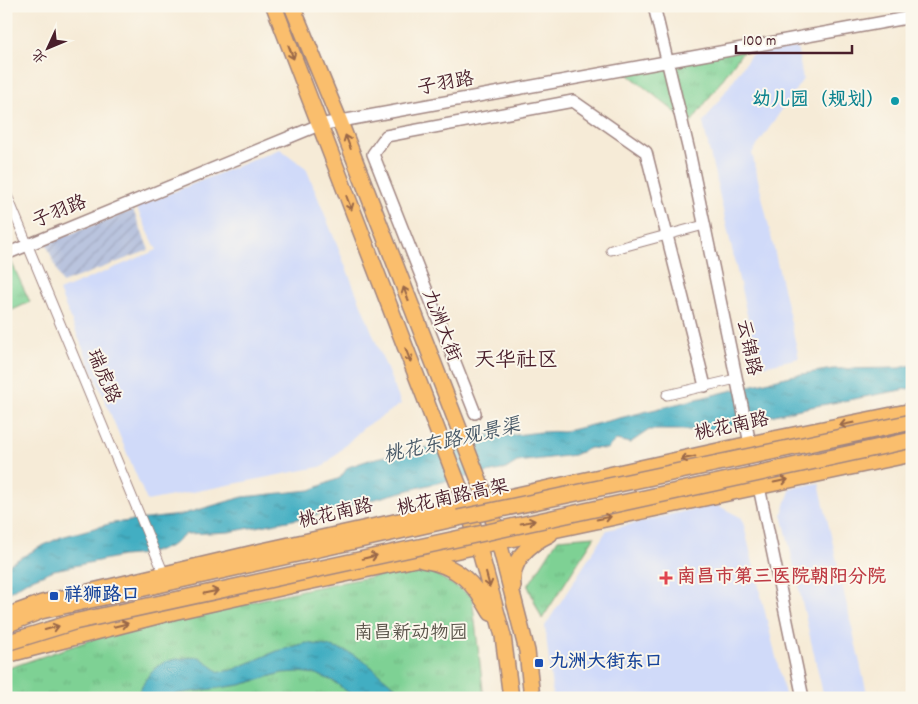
<svg xmlns="http://www.w3.org/2000/svg" width="918" height="704" font-family="Dekko,'LXGW WenKai TC',sans-serif">
  <style>
    .built { fill: #d0daf9 }
    .industrial { fill: url(#industrial-furrows) }
    .park { fill: url(#park-tufts); stroke: #647860 }
    .water { fill: url(#water-ripples); stroke: #466676 }
    .lines { fill: none; stroke-linecap: round; stroke-linejoin: round }
    .minor-casing { stroke: #a08581; stroke-width: 11 }
    .tertiary-casing { stroke: #a08581; stroke-width: 14 }
    .primary-casing { stroke: #a08581; stroke-width: 18 }
    .trunk-casing { stroke: #a08581; stroke-width: 18 }
    .minor { stroke: #fff; stroke-width: 9 }
    .tertiary { stroke: #fff; stroke-width: 11 }
    .primary { stroke: #fabe6d; stroke-width: 15 }
    .trunk { stroke: #fabe6d; stroke-width: 15 }
    .trunk-bridge-casing { stroke: #a08581; stroke-width: 18; stroke-linecap: butt }
    .trunk-bridge { stroke: #fabe6d; stroke-width: 15 }
    .oneway { stroke: #996749 }
    .culture-dot { fill: #0f9aa8; stroke: #fbf7ec; stroke-width: 2 }
    .health-dot { fill: #e0444e; stroke: #fbf7ec; stroke-width: 2 }
    .transit-dot { fill: #1a4fb4; stroke: #fbf7ec; stroke-width: 2 }
    .labels { text-anchor: middle; dominant-baseline: central; stroke-width: 4; stroke-linejoin: round; paint-order: stroke }
    .street-label { font-size: 19px; fill: #4a1f2b; stroke: #fbf7ec }
    .culture-label { font-size: 19px; font-weight: bold; fill: #0d838f; stroke: #fbf7ec; text-anchor: end }
    .health-label { font-size: 19px; font-weight: bold; fill: #be3a42; stroke: #fbf7ec; text-anchor: start }
    .transit-label { font-size: 19px; font-weight: bold; fill: #164399; stroke: #fbf7ec; text-anchor: start }
    .park-label { font-size: 19px; fill: #5a544a; stroke: #fbf7ec }
    .water-label { font-size: 20px; font-style: italic; fill: #475867; stroke: #fbf7ec }
    .quarter-label { font-size: 21px; fill: #4a1f2b; stroke: #fbf7ec }
  </style>
  <defs>
    <pattern id="industrial-furrows" width="10" height="10" patternUnits="userSpaceOnUse" patternTransform="scale(1.25)"><rect width="10" height="10" fill="#bac4de"/><path d="M-1 1l2-2M0 10L10 0M9 11l2-2" fill="none" stroke="#a1a8bf"/></pattern>
    <pattern id="park-tufts" width="24" height="20" patternUnits="userSpaceOnUse" patternTransform="scale(1.25)"><rect width="24" height="20" fill="#7ed194"/><path d="M3 7l-1-3M5 7V3M7 7l1-3M15 17l-1-3M17 17v-4M19 17l1-3" fill="none" stroke="#6eb380"/></pattern>
    <pattern id="water-ripples" width="26" height="14" patternUnits="userSpaceOnUse" patternTransform="scale(1.25)"><rect width="26" height="14" fill="#43aec2"/><path d="M2 4q2-2 4 0t4 0M15 11q2-2 4 0t4 0" fill="none" stroke="#3a8d9e"/></pattern>
  </defs>
  <rect width="100%" height="100%" fill="#fbf7ec"/>
  <filter id="ink" filterUnits="userSpaceOnUse"><feTurbulence type="fractalNoise" baseFrequency=".02" numOctaves="2"/><feDisplacementMap in="SourceGraphic" scale="10" xChannelSelector="R" yChannelSelector="G"/><feConvolveMatrix kernelMatrix="1 2 1 2 8 2 1 2 1" color-interpolation-filters="sRGB"/></filter>
  <filter id="wash" filterUnits="userSpaceOnUse"><feTurbulence type="fractalNoise" baseFrequency=".0096" numOctaves="4" result="noise"/><feDisplacementMap in="SourceGraphic" scale="20" xChannelSelector="R" yChannelSelector="G"/><feGaussianBlur stdDeviation="1.12" result="paint"/><feColorMatrix in="noise" values="0 0 0 0 0 0 0 0 0 0 0 0 0 0 0 0 0 1.4 0 .05"/><feComposite in="paint" operator="in"/></filter>
  <g filter="url(#wash)">
    <rect width="100%" height="100%" fill="#f6ebd7"/>
    <!-- built -->
    <path class="built" d="M797,47l6,32 -51,74 47,205 -40,9 -56,-244 48,-68z
      M280,149l26,19 95,236 -39,25 -38,37 -177,35 -88,-210 98,-41 -21,-43z
      M819,483l49,215h-44l-42,-184 9,-26z
      M715,504l27,14 44,180h-233l-8,-72 62,-96z"/>
    <!-- industrial -->
    <path class="industrial" d="M133,210l16,40 -87,33 -16,-40z"/>
    <!-- park -->
    <path class="park" d="M749,43l-59,81 -71,-57z
      M9,257l21,45 -24,11v-54z
      M595,536l-53,83 -14,-33 30,-47z
      M423,567l49,29 12,102h-478v-29l96,-33 205,-47z"/>
    <!-- water -->
    <path class="water" d="M912,365v23l-112,21 -89,21h-62l-19,13 -14,-3 -9,9 -17,-1 -16,7 -57,7 -11,7 -78,16 -125,33 -74,14 -43,2 -15,12 -24,8 -25,2 -68,14 -27,11 -21,13v-28l32,-18 23,-11 52,-14 67,-8 63,-18 67,-7 30,-12 8,-11 24,-8 115,-24c25,4 51,-6 76,-3l227,-56 43,-7 66,-1z
      M306,643c16,2 31,4 46,11 24,12 35,33 65,44h-57l-11,-5 -16,-12 -17,-7 -18,-2 -16,1 -42,12 -63,9 -4,4h-37c18,-36 24,-39 64,-41l19,15 13,-2 45,-19z"/>
  </g>
  <g filter="url(#ink)">
    <g class="lines">
      <!-- minor casing -->
      <g class="minor-casing">
        <path id="minor" d="M6,193l158,381
          M611,250l93,-25
          M667,395l69,-16"/>
      </g>
      <!-- tertiary casing -->
      <g class="tertiary-casing">
        <path id="tertiary" d="M654,6l35,145 114,547
          M6,254l313,-129 593,-108
          M475,413l-102,-259 13,-18 187,-35 73,51 59,234"/>
      </g>
      <!-- primary casing -->
      <g class="primary-casing">
        <path id="primary" d="M274,6l196,509 33,121 8,62
          M292,6l48,116 151,389 36,140 5,47
          M422,560c36,5 52,23 69,53
          M513,586c-3,-26 16,-42 37,-52
          M6,616l36,-13 216,-51 492,-108 162,-33
          M6,655l167,-43 125,-28 614,-130"/>
      </g>
      <!-- trunk casing -->
      <g class="trunk-casing">
        <path id="trunk" d="M6,625l35,-14 417,-93"/>
      </g>
      <!-- minor -->
      <use href="#minor" class="minor"/>
      <!-- tertiary -->
      <use href="#tertiary" class="tertiary"/>
      <!-- primary -->
      <use href="#primary" class="primary"/>
      <!-- trunk -->
      <use href="#trunk" class="trunk"/>
      <!-- trunk-bridge casing -->
      <g class="trunk-bridge-casing">
        <path id="trunk-bridge" d="M458,518l454,-96
          M6,643l68,-21 838,-182"/>
      </g>
      <!-- trunk-bridge -->
      <use href="#trunk-bridge" class="trunk-bridge"/>
    </g>
    <!-- one-way arrows -->
    <defs><path id="oneway-shaft" d="M-6 0H5M1.5-3L5.5 0L1.5 3" fill="none" stroke-width="1.6" stroke-linecap="round" stroke-linejoin="round" transform="scale(1.25)"/></defs>
    <g class="oneway">
      <use href="#oneway-shaft" transform="translate(291 52) rotate(69)"/>
      <use href="#oneway-shaft" transform="translate(348 142) rotate(-111)"/>
      <use href="#oneway-shaft" transform="translate(349 203) rotate(69)"/>
      <use href="#oneway-shaft" transform="translate(406 294) rotate(-111)"/>
      <use href="#oneway-shaft" transform="translate(408 355) rotate(69)"/>
      <use href="#oneway-shaft" transform="translate(847 424) rotate(168)"/>
      <use href="#oneway-shaft" transform="translate(688 458) rotate(168)"/>
      <use href="#oneway-shaft" transform="translate(781 481) rotate(-12)"/>
      <use href="#oneway-shaft" transform="translate(604 518) rotate(-12)"/>
      <use href="#oneway-shaft" transform="translate(528 522) rotate(-12)"/>
      <use href="#oneway-shaft" transform="translate(370 557) rotate(-13)"/>
      <use href="#oneway-shaft" transform="translate(488 580) rotate(75)"/>
      <use href="#oneway-shaft" transform="translate(211 592) rotate(-12)"/>
      <use href="#oneway-shaft" transform="translate(121 625) rotate(-14)"/>
      <use href="#oneway-shaft" transform="translate(52 628) rotate(-15)"/>
    </g>
  </g>
  <!-- markers -->
  <circle class="culture-dot" cx="895" cy="101" r="5"/>
  <path class="health-dot" d="M663.5 570.5h5v5h5v5h-5v5h-5v-5h-5v-5h5z"/>
  <g class="transit-dot">
    <rect x="49" y="591" width="10" height="10" rx="2.5"/>
    <rect x="534" y="658" width="10" height="10" rx="2.5"/>
  </g>
  <g class="labels">
    <!-- street labels -->
    <g class="street-label">
      <text transform="translate(446 85) rotate(-10)">子羽路</text>
      <text transform="translate(60 213) rotate(-22)">子羽路</text>
      <text transform="translate(440 326) rotate(69)">九洲大街</text>
      <text transform="translate(747 348) rotate(78)">云锦路</text>
      <text transform="translate(102 377) rotate(67)">瑞虎路</text>
      <text transform="translate(732 428) rotate(-12)">桃花南路</text>
      <text transform="translate(453 499) rotate(-12)">桃花南路高架</text>
      <text transform="translate(336 515) rotate(-13)">桃花南路</text>
    </g>
    <!-- culture labels -->
    <g class="culture-label">
      <text x="885" y="101">幼儿园（规划）</text>
    </g>
    <!-- health labels -->
    <g class="health-label">
      <text x="677" y="578">南昌市第三医院朝阳分院</text>
    </g>
    <!-- transit labels -->
    <g class="transit-label">
      <text x="64" y="596">祥狮路口</text>
      <text x="549" y="663">九洲大街东口</text>
    </g>
    <!-- park labels -->
    <g class="park-label">
      <text x="411" y="634">南昌新动物园</text>
    </g>
    <!-- water labels -->
    <g class="water-label">
      <text transform="translate(452 442) rotate(-13)">桃花东路观景渠</text>
    </g>
    <!-- quarter labels -->
    <g class="quarter-label">
      <text x="516" y="362">天华社区</text>
    </g>
  </g>
  <!-- margin -->
  <rect width="918" height="704" fill="none" stroke="#fbf7ec" stroke-width="25"/>
  <!-- north arrow -->
  <g transform="translate(48 48) rotate(226)" stroke="#fbf7ec" stroke-width="4" paint-order="stroke">
  <path d="M0-4L9 19L0 12L-9 19Z" fill="#4a1f2b"/>
  <text y="-8" font-size="14" font-weight="bold" text-anchor="middle" fill="#4a1f2b">北</text>
  </g>
  <!-- scale -->
  <path d="M736 45v8h116v-8" fill="none" stroke="#4a1f2b" stroke-width="2.5"/>
  <text x="743" y="45" font-size="15" fill="#4a1f2b" stroke="#fbf7ec" stroke-width="4" paint-order="stroke">100 m</text>
</svg>
